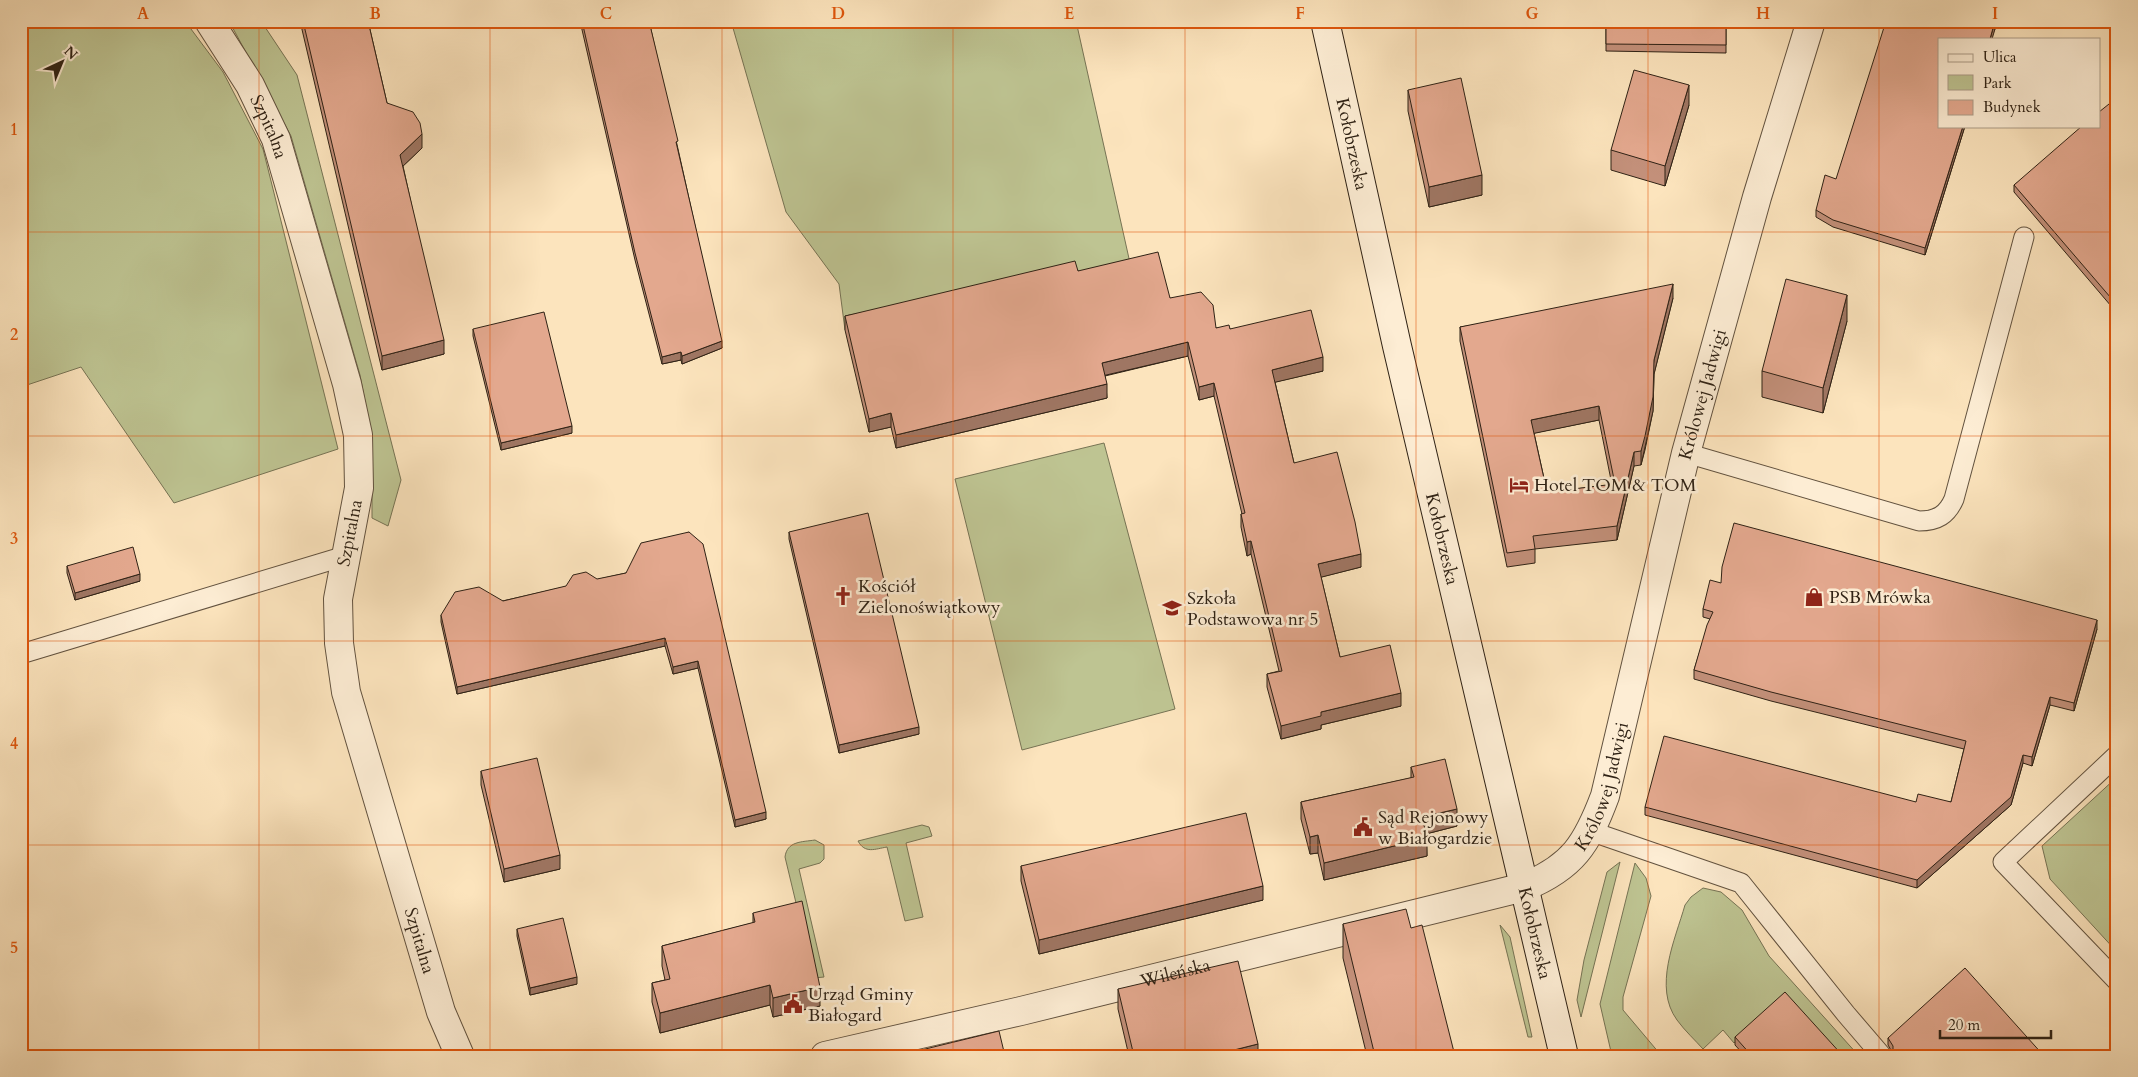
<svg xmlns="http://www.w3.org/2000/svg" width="2138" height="1077" font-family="Cardo,serif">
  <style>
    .green { fill: #bec492; stroke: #767354 }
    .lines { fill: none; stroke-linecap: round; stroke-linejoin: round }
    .service-casing { stroke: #62523f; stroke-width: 21 }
    .minor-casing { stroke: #62523f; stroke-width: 30 }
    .secondary-casing { stroke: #2f2215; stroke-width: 30 }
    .service { stroke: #fdedd4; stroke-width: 19 }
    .minor { stroke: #fdedd4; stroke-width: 28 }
    .secondary { stroke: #fdedd4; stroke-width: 28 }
    .wall { fill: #c3907a; stroke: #2f2215; fill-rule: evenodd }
    .shaded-wall { fill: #9f7663; stroke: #2f2215 }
    .building { fill: #e3a88e; stroke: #2f2215; fill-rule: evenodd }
    .grid { fill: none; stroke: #df560c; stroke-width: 1; stroke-opacity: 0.55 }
    .labels { text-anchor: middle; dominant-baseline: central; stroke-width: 5; stroke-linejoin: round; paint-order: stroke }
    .street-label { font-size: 18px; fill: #2f2215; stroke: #fdedd4 }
    .poi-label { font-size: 18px; fill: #2f2215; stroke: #fdedd4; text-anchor: start }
    .neatline { fill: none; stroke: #df560c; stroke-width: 2 }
    .grid-label { font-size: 16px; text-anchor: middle; font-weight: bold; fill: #df560c }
  </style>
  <rect width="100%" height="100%" fill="#fce4bd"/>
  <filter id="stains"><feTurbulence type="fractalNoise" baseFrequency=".004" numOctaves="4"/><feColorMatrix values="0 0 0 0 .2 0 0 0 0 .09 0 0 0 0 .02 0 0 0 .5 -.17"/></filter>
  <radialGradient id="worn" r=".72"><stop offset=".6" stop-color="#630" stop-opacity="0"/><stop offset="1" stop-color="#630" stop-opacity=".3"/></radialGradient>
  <!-- green -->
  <path class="green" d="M21,21h164l38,51 40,77 75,300 -164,54 -93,-136 -60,20z
    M229,21h32l36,54 104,405 -13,46 -16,-8v-79l-12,-64 -69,-239z
    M731,21h345l54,242 -285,67 -6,-46 -53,-72z
    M1104,443l71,266 -153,41 -67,-271z
    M2117,777v175l-67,-73 -8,-33z
    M922,825l7,2 3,9 -26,7 17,74 -18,4 -18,-74c-12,2 -22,7 -29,-6z
    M815,840l9,5v14l-4,4 -21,6 25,108 -10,1 -29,-121c2,-16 17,-15 30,-17z
    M1620,862l-39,155 -4,-17 7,-40 23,-88z
    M1635,863l11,15 5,18 -28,101v13l37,44 -2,2h-46l-12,-52z
    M1703,888l18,4 21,18 27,46 90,100h-19l-54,-60 -52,47 -11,-13 -20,19c-8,-9 -18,-18 -26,-29 -24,-33 -2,-80 8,-115l6,-8z
    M1500,925l10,12 22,100h-4z"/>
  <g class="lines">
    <!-- service casing -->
    <g class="service-casing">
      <path id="service" d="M1686,453l233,68c18,0 28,-6 35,-22l70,-262
        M21,654l324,-98
        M2117,755l-114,107 114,119
        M1590,831l151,52 105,131 36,42"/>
    </g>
    <!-- minor casing -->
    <g class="minor-casing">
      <g id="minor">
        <path id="s1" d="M209,21l41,64 26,54 71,245 11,51 1,53 -21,111 1,44 7,49 95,320 19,44"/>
        <path id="s2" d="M825,1056l196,-45 503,-124c49,-20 63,-43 81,-91l81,-343 71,-256 54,-176"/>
      </g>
    </g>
    <!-- secondary casing -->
    <g class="secondary-casing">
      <g id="secondary">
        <path id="s3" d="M1325,21l72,325 167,710"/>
      </g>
    </g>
    <!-- service -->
    <use href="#service" class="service"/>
    <!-- minor -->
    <use href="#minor" class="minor"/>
    <!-- secondary -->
    <use href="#secondary" class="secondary"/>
  </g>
  <!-- wall -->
  <path class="wall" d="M300,21h68l19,82 35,45 -19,18 41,188 -62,16z
    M580,21h69l29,128 44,199 -40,16 -1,-4 -19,4 -27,-104z
    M1606,21h120v32l-120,-2z
    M1995,29l-56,97h26l-40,129 -92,-28 -17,-10v-7z
    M1408,90l74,105 -53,12 -21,-96z
    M1689,105l-24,81 -54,-16v-20z
    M2117,113v200l-103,-121v-7z
    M1078,271l92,27 46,30 14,1 93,42 -48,11 19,81 67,104 -40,10 19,80 61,49 -80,19v4l-40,10 -14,-52v-13l12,-3 -28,-117 -4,2 -6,-29v-13h1l-28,-118 -15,4 -11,-44 -83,20 2,22 -211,50 -5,-21 -22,5 -24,-102v-14z
    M1673,298l-19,76 -1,37 -8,39 -4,15 -7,1 -17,74 -82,9v14l-28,4 -47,-226v-14zM1599,420l13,65 -65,7 -13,-59z
    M1847,321l-24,92 -61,-16v-26z
    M473,329l99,104 -71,17 -28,-114z
    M689,532l77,287 -31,8 -37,-159 -25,6 -8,-28 -208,48 -16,-72v-7l185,-42z
    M789,532l130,202 -80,19 -50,-214z
    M67,566l73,15 -65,19 -8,-27z
    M1721,583l376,46 -23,82 -24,-6 -18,61 -9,-3 -12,42 -94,83 -272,-73v-8l306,-5 13,-53 -193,-48 -77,-22v-9l16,-51 -7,-2v-8z
    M1411,767l46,59 -31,8 1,22 -103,24 -6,-27 -8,1 -9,-35v-17l110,-24z
    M481,771l79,98 -56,13 -23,-97z
    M1021,866l242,34 -224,54 -18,-73z
    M753,913l67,93 -47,11 -3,-12 -110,28 -8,-31v-19l13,-3 -3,-14v-20l91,-23z
    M1343,924l68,4 44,128h-88l-24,-98z
    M517,929l60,55 -47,11 -13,-59z
    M1118,989l140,67h-129l-11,-47z
    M1735,1037l108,19h-98l-10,-11z
    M1888,1038l156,18 -152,-4 -4,-7z"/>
  <!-- shaded-wall -->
  <path class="shaded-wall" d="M1995,21v8l-3,10h-2z
    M1689,85v20l-24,81v-20z
    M1963,126h2l-40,129v-7z
    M422,134v14l-22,21v-14z
    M1482,175v20l-53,12v-20z
    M1673,284v14l-19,76 -1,37 -12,54v-14l13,-91z
    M1847,295v26l-24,92v-25z
    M444,340v14l-62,16v-14z
    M722,341v7l-40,16v-8z
    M1188,342v14l-86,20v-13z
    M681,352v8l-19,4v-7z
    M1323,357v14l-51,12v-13z
    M1214,383v13l-15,4v-13z
    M1107,384v14l-211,50v-13z
    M1599,406v14l-68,14v-14z
    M891,413v14l-22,5v-13z
    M572,426v7l-71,17v-7z
    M1634,452v14l-17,74v-14z
    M1251,541v13l-4,2v-14z
    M1361,554v13l-43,11v-14z
    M140,574v7l-65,19v-7z
    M2097,620v9l-23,82v-8z
    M665,638v8l-208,48v-7z
    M698,661v7l-25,6v-7z
    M1401,693v13l-80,19v4l-40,10v-13l40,-14z
    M2050,697v8l-18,61v-9z
    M919,727v7l-80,19v-8z
    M2023,755v8l-12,42 -94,83v-8z
    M1457,809v17l-35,9v-18z
    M766,812v7l-31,8v-7z
    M1318,835v18l-8,1v-17z
    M1427,838v18l-103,24v-17z
    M560,855v14l-56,13v-13z
    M1263,886v14l-224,54v-14z
    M577,977v7l-47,11v-7z
    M770,985v20l-110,28v-20z
    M820,987v19l-47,11v-19z
    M1258,1044v12h-48z"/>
  <!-- building -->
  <path class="building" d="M303,21h65l19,82 26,9 7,11 2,11 -22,21 44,185 -62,16z
    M582,21h67l29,120 -2,1 46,199 -40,15 -1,-4 -19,5 -27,-104z
    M1606,21h120v24l-120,-1z
    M1886,21h109l-5,18h-51v87h24l-38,122 -92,-28 -17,-10 9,-35 11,4z
    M1634,70l55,15 -24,81 -54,-16z
    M1461,78l21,97 -53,12 -21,-97z
    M2109,104l8,9v192l-103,-120 68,-59h17v-14z
    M1158,252l12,46 31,-6 12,13 3,23 13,-3 1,4 81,-19 12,47 -51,13 22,93 43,-11 18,70 6,32 -43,10 22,93 50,-12 11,48 -80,19v4l-40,10 -14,-52 15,-3 -31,-130 -4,1 -6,-28 4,-1 -31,-130 -15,4 -11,-45 -86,21 5,21 -211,51 -5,-22 -22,6 -24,-103 230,-55 3,10z
    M1786,279l61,16 -24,93 -61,-17z
    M1673,284l-19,76 -1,37 -8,39 -4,15 -7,1 -17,74 -84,10 2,13 -28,4 -47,-226zM1599,406l16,78 -68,8 -16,-72z
    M544,312l28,114 -71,17 -28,-114z
    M868,513l51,214 -80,18 -50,-213z
    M1734,523l363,97 -23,83 -24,-6 -18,60 -9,-2 -12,42 -94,83 -272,-73 19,-71 252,66 2,-8 33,8 15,-61 -195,-49 -77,-22 13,-45 6,-13 -10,-3 7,-29 11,3 1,-16z
    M689,532l14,12 63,268 -31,8 -37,-159 -25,6 -8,-29 -208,49 -16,-72 14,-23 24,-5 24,14 63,-15 7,-11 13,-3 11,7 29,-6 15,-30z
    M133,547l7,27 -65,19 -8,-27z
    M537,758l23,97 -56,14 -23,-98z
    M1445,759l12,50 -35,8 5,21 -103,25 -6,-28 -8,2 -9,-35 113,-25 -3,-10z
    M1246,813l17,73 -224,54 -18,-74z
    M802,901l18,86 -47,11 -3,-13 -110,28 -8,-30 18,-4 -8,-33 93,-24 -2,-9z
    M1406,909l5,19 11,-3 33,131h-80l-32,-132z
    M563,918l14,59 -47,11 -13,-59z
    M1238,961l20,83 -48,12h-76l-16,-67z
    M1965,968l79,88h-155l4,-4v-6l-5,-8z
    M1785,992l58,64h-91l-17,-19z
    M999,1031l6,25h-95l-1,-3z"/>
  <!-- grid -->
  <path class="grid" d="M259,21v1035M490,21v1035M722,21v1035M953,21v1035M1185,21v1035M1416,21v1035M1648,21v1035M1879,21v1035M21,232h2096M21,436h2096M21,641h2096M21,845h2096"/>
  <!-- icons -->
  <defs>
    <g id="hotel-bare" transform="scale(1.5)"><path d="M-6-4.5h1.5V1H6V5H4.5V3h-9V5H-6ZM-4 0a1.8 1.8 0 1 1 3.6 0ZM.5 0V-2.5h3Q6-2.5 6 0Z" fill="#8f2418" stroke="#fdedd4" stroke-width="2.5" paint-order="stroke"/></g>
    <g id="church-bare" transform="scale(1.5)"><path d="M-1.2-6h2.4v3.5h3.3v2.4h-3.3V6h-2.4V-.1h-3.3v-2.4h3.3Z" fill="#8f2418" stroke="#fdedd4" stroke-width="2.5" paint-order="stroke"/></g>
    <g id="shop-bare" transform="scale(1.5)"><path d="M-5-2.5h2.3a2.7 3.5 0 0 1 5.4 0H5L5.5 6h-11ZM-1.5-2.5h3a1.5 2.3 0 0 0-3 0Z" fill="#8f2418" stroke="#fdedd4" stroke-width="2.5" paint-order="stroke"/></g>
    <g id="school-bare" transform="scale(1.5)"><path d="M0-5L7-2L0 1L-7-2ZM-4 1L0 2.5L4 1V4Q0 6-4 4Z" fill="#8f2418" stroke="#fdedd4" stroke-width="2.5" paint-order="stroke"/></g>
    <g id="civic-bare" transform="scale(1.5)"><path d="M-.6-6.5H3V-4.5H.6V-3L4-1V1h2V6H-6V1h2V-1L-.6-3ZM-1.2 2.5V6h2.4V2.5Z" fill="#8f2418" stroke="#fdedd4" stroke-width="2.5" paint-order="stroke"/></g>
  </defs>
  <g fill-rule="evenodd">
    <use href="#hotel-bare" x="1519" y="485"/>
    <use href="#church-bare" x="843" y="596"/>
    <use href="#shop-bare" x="1814" y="597"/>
    <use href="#school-bare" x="1172" y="608"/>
    <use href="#civic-bare" x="1363" y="827"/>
    <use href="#civic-bare" x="793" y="1004"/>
  </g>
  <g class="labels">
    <!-- street labels -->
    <g class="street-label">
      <text stroke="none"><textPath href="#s1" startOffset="122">Szpitalna</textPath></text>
      <text stroke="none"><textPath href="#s3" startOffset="126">Kołobrzeska</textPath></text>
      <text stroke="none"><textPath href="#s2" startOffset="1259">Królowej Jadwigi</textPath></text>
      <text transform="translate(350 533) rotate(-79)">Szpitalna</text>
      <text stroke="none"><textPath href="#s3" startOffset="531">Kołobrzeska</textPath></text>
      <text stroke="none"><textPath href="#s2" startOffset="854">Królowej Jadwigi</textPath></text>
      <text stroke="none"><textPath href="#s3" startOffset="936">Kołobrzeska</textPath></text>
      <text stroke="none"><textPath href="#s1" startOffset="962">Szpitalna</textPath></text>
      <text stroke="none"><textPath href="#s2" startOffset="360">Wileńska</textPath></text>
    </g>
    <!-- poi labels -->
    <g class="poi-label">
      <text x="1534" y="485">Hotel TOM &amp; TOM</text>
      <text x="858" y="586">Kościół<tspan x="858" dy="21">Zielonoświątkowy</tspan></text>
      <text x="1829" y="597">PSB Mrówka</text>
      <text x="1187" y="598">Szkoła<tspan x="1187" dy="21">Podstawowa nr 5</tspan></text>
      <text x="1378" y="817">Sąd Rejonowy<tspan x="1378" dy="21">w Białogardzie</tspan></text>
      <text x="808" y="994">Urząd Gminy<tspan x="808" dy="21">Białogard</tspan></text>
    </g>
  </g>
  <!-- margin -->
  <rect width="2138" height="1077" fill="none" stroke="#fce4bd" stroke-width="55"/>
  <!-- legend -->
  <rect x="1938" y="38" width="162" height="90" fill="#fdedd4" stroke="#ab9c88"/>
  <rect x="1948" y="54" width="25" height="8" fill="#fdedd4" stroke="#ab9c88"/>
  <text x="1983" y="62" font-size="15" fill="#2f2215">Ulica</text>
  <rect x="1948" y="75" width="25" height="15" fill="#bec492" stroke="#ab9c88"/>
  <text x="1983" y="88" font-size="15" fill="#2f2215">Park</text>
  <rect x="1948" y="100" width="25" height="15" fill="#e3a88e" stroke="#ab9c88"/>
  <text x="1983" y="112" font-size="15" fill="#2f2215">Budynek</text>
  <!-- north arrow -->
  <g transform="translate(62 62) rotate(44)" stroke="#fdedd4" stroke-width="4" paint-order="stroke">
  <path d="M0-4L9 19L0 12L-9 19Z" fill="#2f2215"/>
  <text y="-8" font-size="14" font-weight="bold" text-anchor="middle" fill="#2f2215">N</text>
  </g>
  <!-- scale -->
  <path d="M1940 1030v8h111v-8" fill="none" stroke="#2f2215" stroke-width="2.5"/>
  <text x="1948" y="1030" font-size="15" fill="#2f2215" stroke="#fdedd4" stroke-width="4" paint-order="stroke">20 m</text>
  <rect x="28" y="28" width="2082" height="1022" class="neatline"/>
  <g class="grid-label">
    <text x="143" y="19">A</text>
    <text x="375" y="19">B</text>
    <text x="606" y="19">C</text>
    <text x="838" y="19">D</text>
    <text x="1069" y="19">E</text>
    <text x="1300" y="19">F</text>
    <text x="1532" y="19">G</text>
    <text x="1763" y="19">H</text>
    <text x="1995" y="19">I</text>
    <text x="14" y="135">1</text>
    <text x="14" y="340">2</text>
    <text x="14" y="544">3</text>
    <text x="14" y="749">4</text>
    <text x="14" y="953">5</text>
  </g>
  <rect width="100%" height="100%" filter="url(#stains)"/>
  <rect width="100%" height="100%" fill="url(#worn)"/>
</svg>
